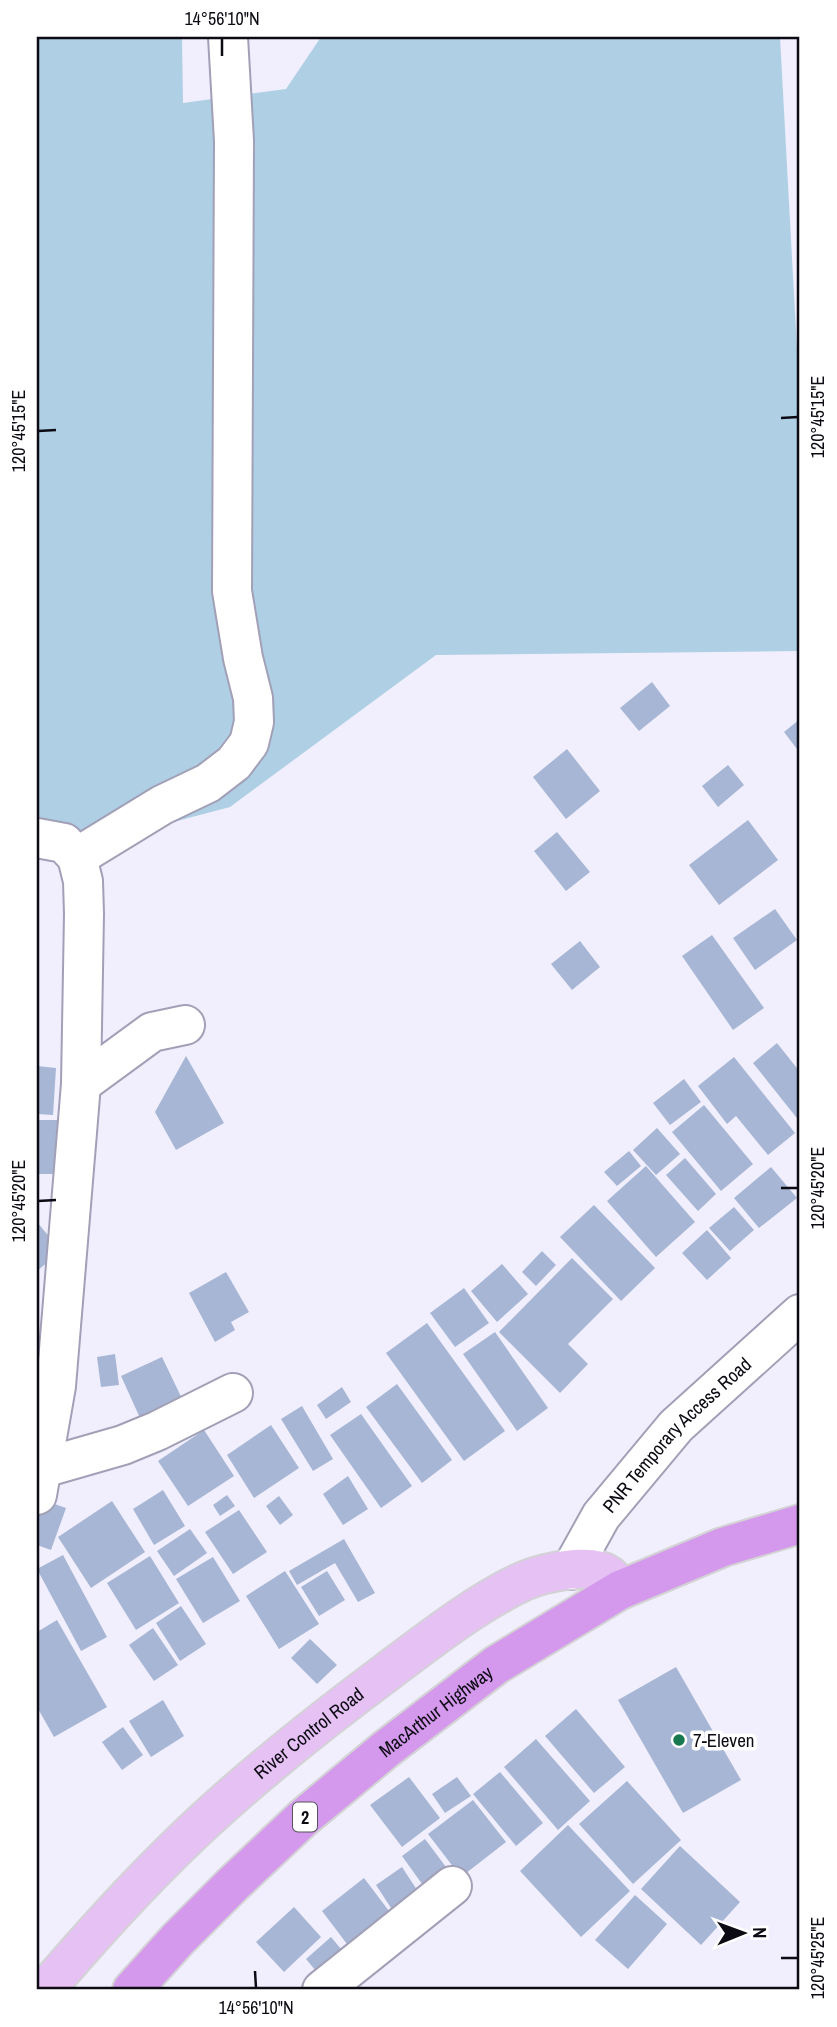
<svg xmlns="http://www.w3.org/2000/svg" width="837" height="2027" font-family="'Archivo Narrow',sans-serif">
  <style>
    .water { fill: #afcfe5 }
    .building { fill: #a6b6d4 }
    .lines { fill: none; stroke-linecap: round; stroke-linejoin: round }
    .minor-casing { stroke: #a2a0b7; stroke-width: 42 }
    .major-casing { stroke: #d3d3d5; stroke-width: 42 }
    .highway-casing { stroke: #d3d3d5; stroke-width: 42 }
    .minor { stroke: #fff; stroke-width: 38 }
    .major { stroke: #e5c1f4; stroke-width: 38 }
    .highway { stroke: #d498ec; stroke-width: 38 }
    .ticks { fill: none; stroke: #0c0b13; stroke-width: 2.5 }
    .poi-dot { fill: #18784f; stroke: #fff; stroke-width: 2.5 }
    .labels { text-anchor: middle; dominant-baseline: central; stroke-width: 7; stroke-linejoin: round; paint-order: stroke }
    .shield { fill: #fff; stroke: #55545a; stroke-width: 2 }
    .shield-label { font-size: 18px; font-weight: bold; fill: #0c0b13 }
    .street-label { font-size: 19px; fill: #0c0b13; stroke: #fff }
    .poi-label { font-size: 19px; fill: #0c0b13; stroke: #fff; text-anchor: start }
    .neatline { fill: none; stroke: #0c0b13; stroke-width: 2.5 }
    .ticks-label { font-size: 18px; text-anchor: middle; fill: #0c0b13 }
  </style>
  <rect width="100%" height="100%" fill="#f1effe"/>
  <!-- water -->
  <path class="water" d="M37,37h145l1,66 103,-14 35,-52h459l20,368v246l-364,4 -206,152 -170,45 -23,-4z"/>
  <!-- building -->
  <path class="building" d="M652,682l18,24 -31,25 -19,-23z
    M800,719v34l-16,-21z
    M567,749l33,42 -34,28 -33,-42z
    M728,765l16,20 -26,22 -16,-21z
    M748,820l30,40 -59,45 -30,-40z
    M557,832l33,40 -24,19 -32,-40z
    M775,909l22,31 -42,30 -22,-32z
    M712,935l52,73 -31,22 -51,-74z
    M580,941l20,26 -28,23 -21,-26z
    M777,1043l23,29v50l-47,-59z
    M186,1056l38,67 -48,27 -21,-38z
    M734,1057l61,76 -27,22 -32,-39 -9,8 -29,-38z
    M37,1066l19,2 -3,47 -16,-1z
    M684,1079l17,23 -31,23 -17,-22z
    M704,1105l49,59 -32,27 -49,-59z
    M37,1120h20l-1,54h-19z
    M657,1128l23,26 -24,21 -23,-25z
    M629,1151l12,15 -24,20 -13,-14z
    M685,1158l31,36 -18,17 -32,-36z
    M646,1166l49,56 -39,35 -49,-56z
    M771,1167l26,31 -38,30 -25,-30z
    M594,1205l61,63 -34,33 -61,-64z
    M734,1207l20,23 -24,21 -21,-23z
    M37,1222l24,29 -24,20z
    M707,1230l24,28 -24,22 -25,-27z
    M542,1251l14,14 -20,21 -14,-14z
    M572,1258l41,41 -45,45 20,20 -28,29 -61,-61z
    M502,1264l26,30 -31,28 -26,-31z
    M226,1272l23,40 -18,10 4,8 -20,12 -26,-49z
    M464,1288l25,35 -34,24 -25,-34z
    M427,1323l78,108 -41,30 -78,-108z
    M495,1332l53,76 -31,23 -54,-77z
    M115,1354l4,31 -18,2 -4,-30z
    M162,1357l25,52 -42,20 -24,-53z
    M397,1384l55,76 -30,23 -56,-76z
    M342,1387l9,15 -25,17 -9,-14z
    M302,1406l31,53 -20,12 -32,-52z
    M361,1414l51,72 -31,22 -51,-73z
    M271,1425l28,43 -45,30 -27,-43z
    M204,1430l30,46 -46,30 -30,-45z
    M348,1476l20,33 -25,16 -20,-31z
    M163,1490l22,36 -31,19 -21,-36z
    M227,1495l8,11 -15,10 -7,-11z
    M279,1496l14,19 -13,10 -14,-19z
    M43,1500l23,8 -15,42 -14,-5v-29z
    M112,1501l33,51 -54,36 -33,-51z
    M239,1510l28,42 -34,22 -28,-42z
    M190,1529l17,24 -33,23 -17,-25z
    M344,1539l31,54 -17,9 -23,-39 -38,22 -8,-14z
    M63,1555l44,82 -26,14 -44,-82z
    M150,1556l29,47 -43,27 -29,-47z
    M213,1557l27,44 -37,22 -27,-44z
    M285,1571l34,53 -40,25 -33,-53z
    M327,1571l18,29 -26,16 -18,-29z
    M181,1606l25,38 -26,17 -24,-38z
    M57,1620l50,87 -53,30 -17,-30v-75z
    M153,1628l25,37 -24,16 -25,-36z
    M310,1639l27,26 -20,19 -26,-26z
    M676,1667l65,113 -58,33 -65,-113z
    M163,1700l21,36 -33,21 -22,-36z
    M576,1709l49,58 -31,26 -49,-57z
    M123,1727l20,28 -21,15 -20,-28z
    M536,1739l54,62 -32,29 -54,-63z
    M500,1772l43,51 -27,23 -43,-52z
    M409,1777l31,41 -38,29 -32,-42z
    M457,1777l14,19 -26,17 -13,-19z
    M627,1781l54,59 -48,44 -54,-60z
    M473,1800l33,42 -45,35 -33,-43z
    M568,1825l62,66 -49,46 -61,-66z
    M425,1839l24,32 -24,17 -23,-32z
    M680,1846l60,56 -39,43 -60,-56z
    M402,1867l17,26 -26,18 -17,-26z
    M364,1878l25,33 -42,33 -25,-33z
    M635,1895l32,29 -39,45 -33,-29z
    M294,1907l27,30 -37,35 -28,-30z
    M331,1937l15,18 -25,22 -15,-18z"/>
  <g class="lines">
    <!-- minor casing -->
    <g class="minor-casing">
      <g id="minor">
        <path d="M37,838l27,5 13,14 6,24 1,33 -3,170 -25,302 -19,109"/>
        <path d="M77,857l85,-52 46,-22 26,-20 15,-20 5,-21 -1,-24 -10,-40 -11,-67 2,-450 -6,-104"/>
        <path d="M81,1084l71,-52 33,-7"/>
        <path d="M37,1448l6,20 80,-23 34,-14 76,-38"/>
        <path id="s1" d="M571,1570l30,-54 75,-90 124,-112"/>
        <path d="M322,1990l130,-104"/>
      </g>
    </g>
    <!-- major casing -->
    <g class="major-casing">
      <g id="major">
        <path id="s2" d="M45,1990c41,-48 84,-96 130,-141 65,-64 138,-122 212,-177 41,-31 91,-70 137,-91 19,-8 65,-19 83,-7 6,3 10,10 13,16"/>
      </g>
    </g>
    <!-- highway casing -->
    <g class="highway-casing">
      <g id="highway">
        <path id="s3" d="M132,1990l46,-51 55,-55 70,-66 83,-69 110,-84 124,-75 103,-43 77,-23"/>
      </g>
    </g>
    <!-- minor -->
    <use href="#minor" class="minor"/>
    <!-- major -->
    <use href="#major" class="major"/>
    <!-- highway -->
    <use href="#highway" class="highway"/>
  </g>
  <!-- ticks -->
  <path class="ticks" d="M222,38v18M781,418l17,-1M38,431l18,-1M781,1188h17M38,1201l18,-1M781,1958h17M255,1971l1,17"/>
  <!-- markers -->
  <circle class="poi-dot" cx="679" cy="1740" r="7"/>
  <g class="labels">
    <!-- shield labels -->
    <rect class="shield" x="293" y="1802.5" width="24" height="29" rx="5"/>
    <g class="shield-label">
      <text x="305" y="1817">2</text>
    </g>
    <!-- street labels -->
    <g class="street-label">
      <text stroke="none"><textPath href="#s1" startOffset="173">PNR Temporary Access Road</textPath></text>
      <text stroke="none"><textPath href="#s3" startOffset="413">MacArthur Highway</textPath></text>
      <text stroke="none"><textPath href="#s2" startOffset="369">River Control Road</textPath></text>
    </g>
    <!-- poi labels -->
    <g class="poi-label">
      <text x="693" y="1740">7-Eleven</text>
    </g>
  </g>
  <!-- border -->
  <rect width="837" height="2027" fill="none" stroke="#ffffff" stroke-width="77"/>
  <!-- north arrow -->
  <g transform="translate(743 1933) rotate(89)" stroke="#ffffff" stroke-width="5" paint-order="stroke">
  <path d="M0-5L12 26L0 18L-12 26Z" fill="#0c0b13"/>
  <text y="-10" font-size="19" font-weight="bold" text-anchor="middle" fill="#0c0b13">N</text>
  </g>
  <rect x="38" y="38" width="760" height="1950" class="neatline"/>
  <g class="ticks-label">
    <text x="222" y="25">14°56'10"N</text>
    <text transform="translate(818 417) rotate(-90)" y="6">120°45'15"E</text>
    <text transform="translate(19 431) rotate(-90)" y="6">120°45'15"E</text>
    <text transform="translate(818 1188) rotate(-90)" y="6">120°45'20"E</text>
    <text transform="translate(19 1201) rotate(-90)" y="6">120°45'20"E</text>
    <text transform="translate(818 1958) rotate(-90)" y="6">120°45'25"E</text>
    <text x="256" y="2014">14°56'10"N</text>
  </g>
</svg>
